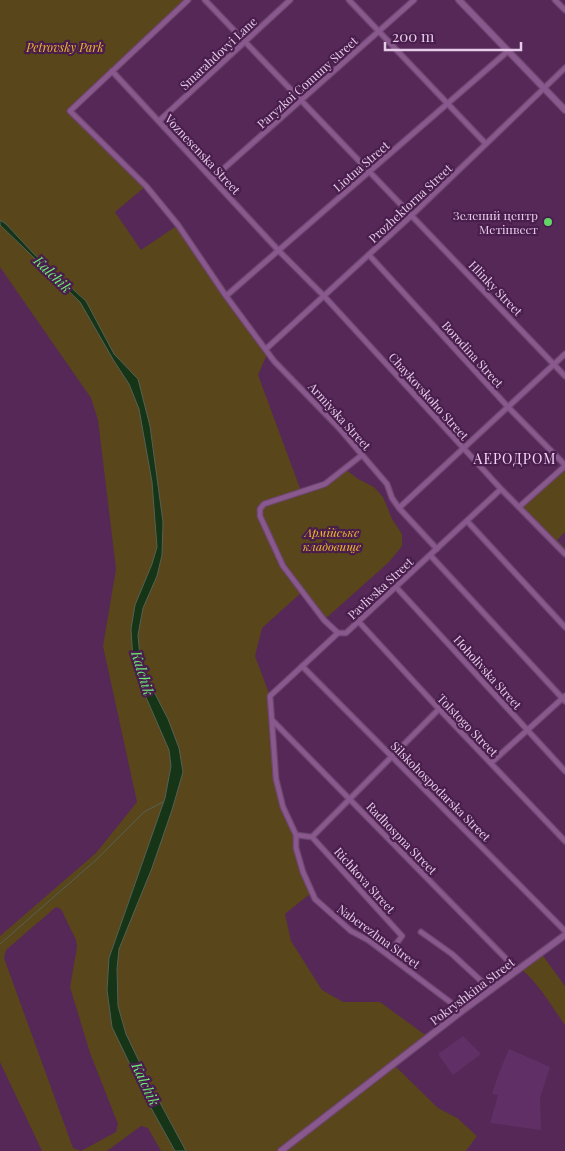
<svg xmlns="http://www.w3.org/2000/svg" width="565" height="1151" font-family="'Playfair Display',serif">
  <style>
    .built { fill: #602f65 }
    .green { fill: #59461b; fill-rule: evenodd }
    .water { fill: #153516; stroke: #546255 }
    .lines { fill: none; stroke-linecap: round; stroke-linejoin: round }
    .stream { stroke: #546255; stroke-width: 1 }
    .minor-casing { stroke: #6d4670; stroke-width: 7 }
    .tertiary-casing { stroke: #6d4670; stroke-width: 8 }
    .minor { stroke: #89598d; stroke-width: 4.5 }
    .tertiary { stroke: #89598d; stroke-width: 5.5 }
    .poi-dot { fill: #63d468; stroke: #491e4d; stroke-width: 2 }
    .labels { text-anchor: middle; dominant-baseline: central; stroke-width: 4.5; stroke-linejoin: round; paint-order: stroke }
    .park-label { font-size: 12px; font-style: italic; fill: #f0b82d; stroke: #491e4d }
    .street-label { font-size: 12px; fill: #e6cce8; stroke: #491e4d }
    .poi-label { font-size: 12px; fill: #e6cce8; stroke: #491e4d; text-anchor: end }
    .water-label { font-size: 14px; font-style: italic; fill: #6eea73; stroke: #491e4d }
    .neighbourhood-label { font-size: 14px; letter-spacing: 1px; fill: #f7d6f9; stroke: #491e4d }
  </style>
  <rect width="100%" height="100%" fill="#552858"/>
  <!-- built -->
  <path class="built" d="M463,1036l18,18 -28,21 -15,-21z
    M509,1049l41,18 -10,31 1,32 -51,-7 8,-28 -6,-1 7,-21z"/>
  <!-- green -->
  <path class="green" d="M0,0h188l-118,111 76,75 -31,26 26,38 37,-25 90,127 -10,23 43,116 24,-7 19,-16 14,11 16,8 9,10 9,22 10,15v12l-13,16 -65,58 -22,-28 -40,36 -7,28 15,40 6,83 7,28 13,28v13l15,45 -26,21 6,27 31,49 21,12h37l48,35 -35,27 45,44 19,10 20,18 -11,15h-280l-35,-65 -25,-52 -8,-28 -1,-37 2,-20 33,-81 20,-58 11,-38 -4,-24 -11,-29 -17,-33 -11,-29 -2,-22 5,-27 14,-32 5,-21 1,-33 -13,-96 -22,-58 -14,-14 -28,-53 -52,-47 -28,-30 -6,-4z
    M0,225l80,77 34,59 15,23 10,25 13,73 5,65 -5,17 -17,41 7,83 27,62 2,16 -6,32 -56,160 -2,32 5,37 38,79 25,45h-14l-13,-23 -7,-2 -34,25h-65l-42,-89v-126l96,-83 41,-51 -34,-156 13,-77 -18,-149 -7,-22 -91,-131zM56,907l5,2 15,31 1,7 -7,40 20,66 28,71 -2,8 -35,19 -8,-3 -69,-190 2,-8z
    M565,468v64l-8,8 8,8v4l-44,-45z
    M541,953l24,33v39c-15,-21 -25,-40 -45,-57z"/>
  <!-- water -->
  <path class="water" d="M0,220l6,4 28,30 52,47 28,53 24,25 12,47 13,96 -1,33 -5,21 -14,32 -5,27 2,22 11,29 17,33 11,29 4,24 -11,38 -20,58 -33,81 -2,20 1,37 8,28 25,52 35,65h-11l-25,-45 -38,-79 -5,-37 2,-32 56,-160 6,-32 -2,-16 -27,-62 -9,-27 -2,-32 4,-24 17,-41 5,-17 -5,-65 -13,-73 -10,-25 -15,-23 -34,-59 -80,-77z"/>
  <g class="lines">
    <!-- stream -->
    <path class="stream" d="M0,944l96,-84 48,-48 19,-10"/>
    <!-- minor casing -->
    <g class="minor-casing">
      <path id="minor" d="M188,0l-118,111 76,75 32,39 48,71 48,65 65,67 48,56 5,14 7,10 38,41
        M205,0l360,376
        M349,0l137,144
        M555,0l10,10
        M112,71l167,180 45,45 177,193 64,65
        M159,121l131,-121
        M212,179l202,-179
        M369,255l139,152 57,58
        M226,296l282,-245
        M266,349l146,-134 153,-147
        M519,507l46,-41
        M399,508l166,-154
        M467,521l98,106
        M430,555l135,146
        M396,587l169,184
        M359,622l80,87 126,132
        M338,633l-14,-13 -41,-54 -23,-50v-7l4,-5 61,-20 37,-29
        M302,666l263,265
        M272,720l245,250
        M491,763l74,-67
        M296,835l16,2
        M312,837l127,-128
        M312,837l90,99 -14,19
        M421,932l31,22 39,36
        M462,1011l-94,-71 -17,-9 -36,-32 -12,-27 -7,-24v-13l-13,-28 -7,-28 -6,-83 68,-63h8l155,-144"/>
    </g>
    <!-- tertiary casing -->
    <g class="tertiary-casing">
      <path id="tertiary" d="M459,0l106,110
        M281,1151l181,-140 103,-76"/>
    </g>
    <!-- minor -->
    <use href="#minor" class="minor"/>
    <!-- tertiary -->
    <use href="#tertiary" class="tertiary"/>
  </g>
  <!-- markers -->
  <circle class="poi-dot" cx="548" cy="222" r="5"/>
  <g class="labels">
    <!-- park labels -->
    <g class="park-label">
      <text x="65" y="47">Petrovsky Park</text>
      <text x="332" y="532">Армійське<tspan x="332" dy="14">кладовище</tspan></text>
    </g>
    <!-- street labels -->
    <g class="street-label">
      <text transform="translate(218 53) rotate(-43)">Smarahdovyi Lane</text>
      <text transform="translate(307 82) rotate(-42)">Paryzkoi Comuny Street</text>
      <text transform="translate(203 154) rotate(47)">Voznesenska Street</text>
      <text transform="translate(361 166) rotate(-41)">Liotna Street</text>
      <text transform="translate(410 203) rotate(-43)">Prozhektorna Street</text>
      <text transform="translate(496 288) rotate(46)">Hlinky Street</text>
      <text transform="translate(473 354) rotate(48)">Borodina Street</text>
      <text transform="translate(429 396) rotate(48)">Chaykovskoho Street</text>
      <text transform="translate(340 416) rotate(48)">Armiyska Street</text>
      <text transform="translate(380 588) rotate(-43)">Pavlivska Street</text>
      <text transform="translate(488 672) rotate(48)">Hoholivska Street</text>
      <text transform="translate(468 725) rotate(46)">Tolstogo Street</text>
      <text transform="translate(441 791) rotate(45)">Silskohospodarska Street</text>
      <text transform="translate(402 838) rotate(46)">Radhospna Street</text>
      <text transform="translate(365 880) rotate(48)">Richkova Street</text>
      <text transform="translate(379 936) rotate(36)">Naberezhna Street</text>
      <text transform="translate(472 991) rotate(-37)">Pokryshkina Street</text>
    </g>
    <!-- poi labels -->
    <g class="poi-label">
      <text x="538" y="215">Зелений центр<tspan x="538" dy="14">Метінвест</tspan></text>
    </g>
    <!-- water labels -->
    <g class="water-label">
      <text transform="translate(53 274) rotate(44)">Kalchik</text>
      <text transform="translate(143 673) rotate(73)">Kalchik</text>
      <text transform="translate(146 1084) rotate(65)">Kalchik</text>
    </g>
    <!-- neighbourhood labels -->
    <g class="neighbourhood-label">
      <text x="515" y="458">АЕРОДРОМ</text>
    </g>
  </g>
  <!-- scale -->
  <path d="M385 42v8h136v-8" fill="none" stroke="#e6cce8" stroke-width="2.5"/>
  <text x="392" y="42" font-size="15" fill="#e6cce8" stroke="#491e4d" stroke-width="4" paint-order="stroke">200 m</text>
</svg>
